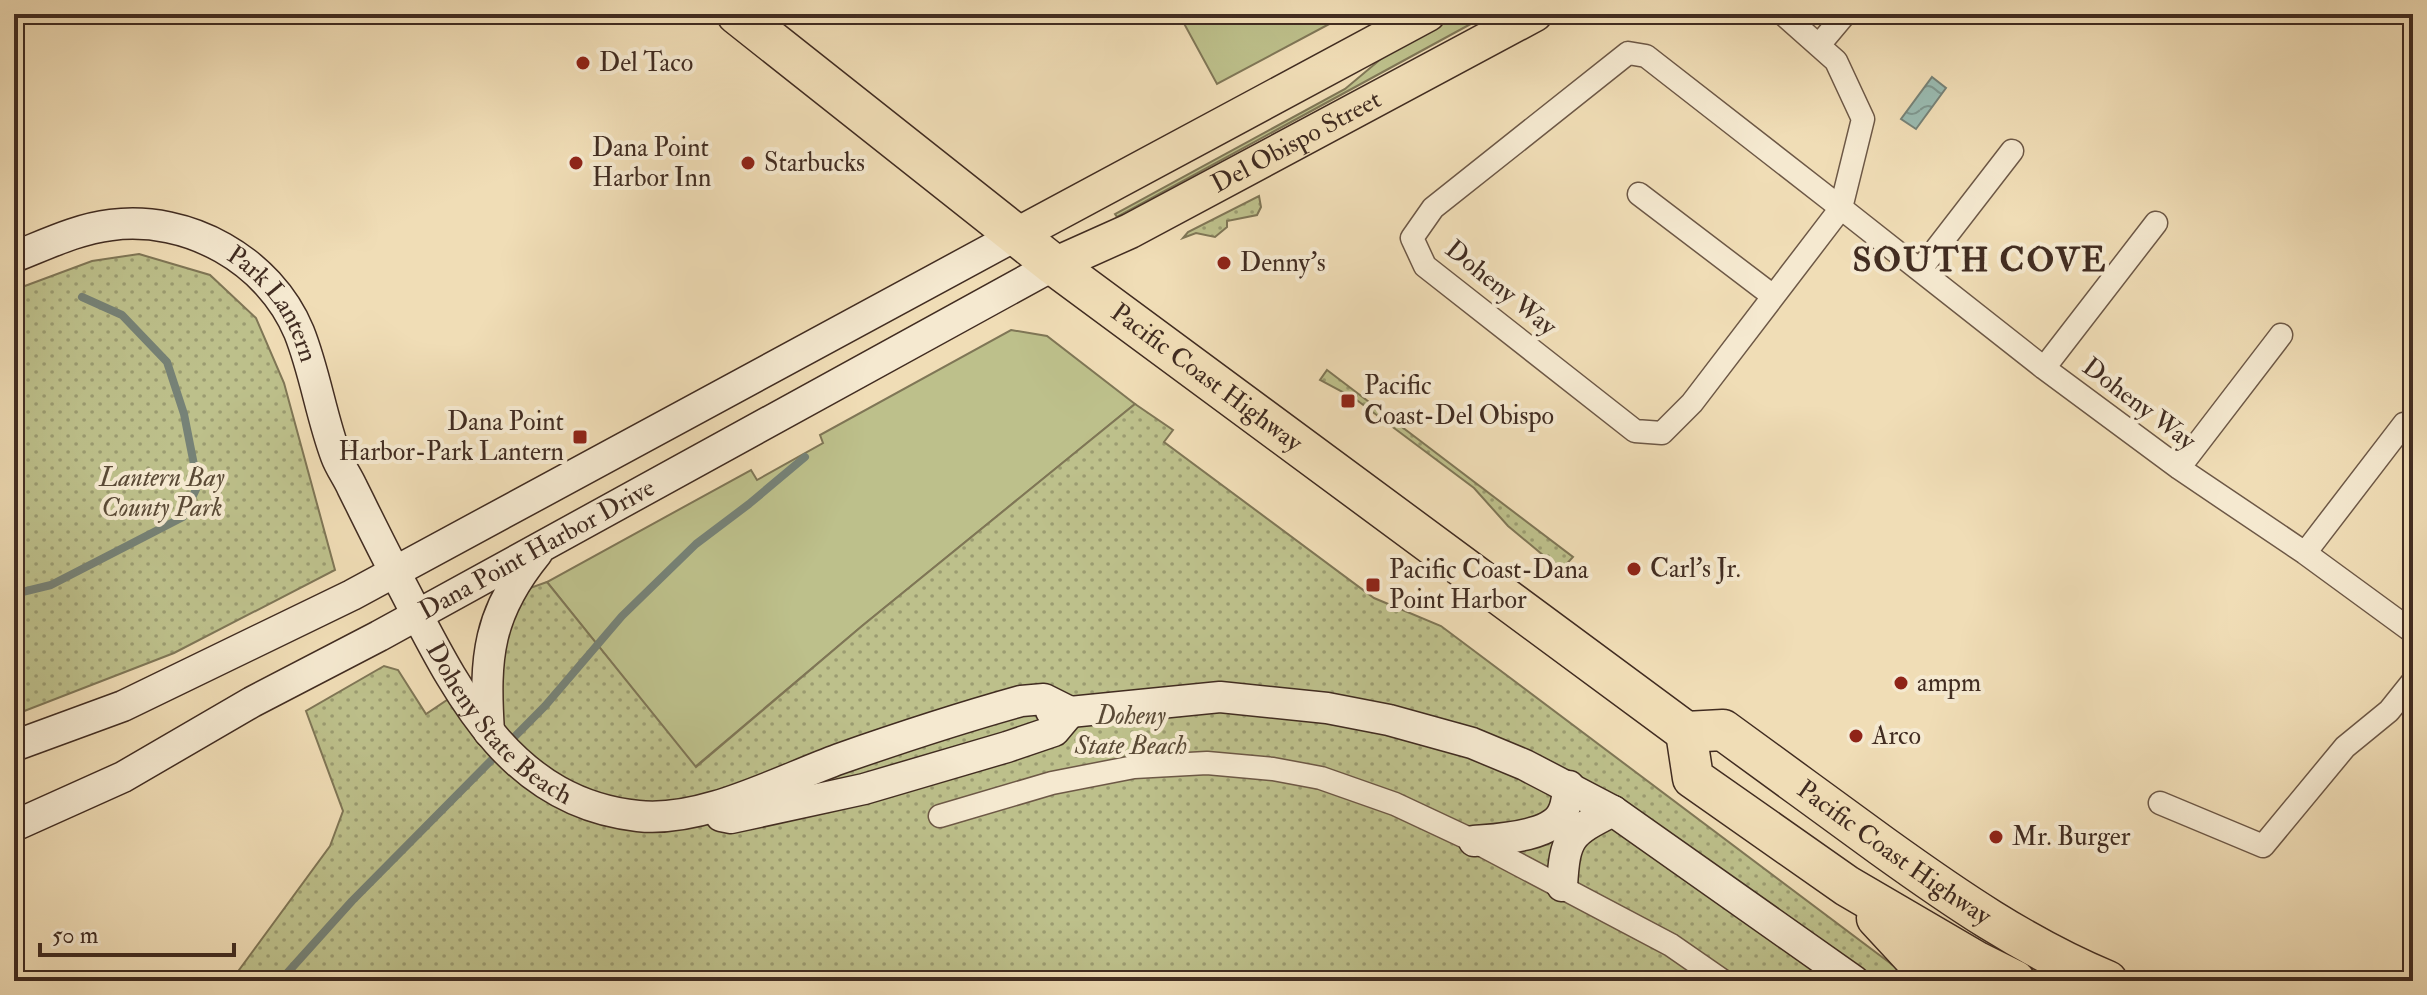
<svg xmlns="http://www.w3.org/2000/svg" width="2427" height="995" font-family="'IM FELL Double Pica',serif">
  <style>
    .grass { fill: #bdc08b; stroke: #7f7656; stroke-width: 2 }
    .park { fill: url(#park-dots); stroke: #7f7656; stroke-width: 2 }
    .water { fill: url(#water-waves); stroke: #768277; stroke-width: 2 }
    .lines { fill: none; stroke-linecap: round; stroke-linejoin: round }
    .stream { stroke: #768277; stroke-width: 8 }
    .street-casing { stroke: #6d5846; stroke-width: 25 }
    .secondary-casing { stroke: #412c21; stroke-width: 33 }
    .primary-casing { stroke: #412c21; stroke-width: 37 }
    .highway-casing { stroke: #412c21; stroke-width: 43 }
    .street { stroke: #f5e9d0; stroke-width: 22 }
    .secondary { stroke: #f5e9d0; stroke-width: 30 }
    .primary { stroke: #f0ddb6; stroke-width: 34 }
    .highway { stroke: #f0ddb6; stroke-width: 40 }
    .poi-dot { fill: #8f2418; stroke: #f5e9d0; stroke-width: 3 }
    .labels { text-anchor: middle; dominant-baseline: central; stroke-width: 8; stroke-linejoin: round; paint-order: stroke }
    .poi-label { font-size: 26px; fill: #412c21; stroke: #f5e9d0; text-anchor: start }
    .street-label { font-size: 26px; fill: #412c21; stroke: #f5e9d0 }
    .park-label { font-size: 26px; font-style: italic; fill: #5a4a36; stroke: #f5e9d0 }
    .district-label { font-size: 34px; font-weight: bold; letter-spacing: 2px; fill: #412c21; stroke: #f5e9d0 }
  </style>
  <defs>
    <pattern id="park-dots" width="8" height="8" patternUnits="userSpaceOnUse" patternTransform="scale(2)"><rect width="8" height="8" fill="#bdc08b"/><path d="M2 2h.1M6 6h.1" fill="none" stroke="#9b9c71" stroke-width="1.8" stroke-linecap="round"/></pattern>
    <pattern id="water-waves" width="16" height="10" patternUnits="userSpaceOnUse" patternTransform="scale(2)"><rect width="16" height="10" fill="#9abbb1"/><path d="M0 5q4-4 8 0t8 0" fill="none" stroke="#7f9890"/></pattern>
  </defs>
  <rect width="100%" height="100%" fill="#f0ddb6"/>
  <filter id="stains"><feTurbulence type="fractalNoise" baseFrequency=".0025" numOctaves="4"/><feColorMatrix values="0 0 0 0 .2 0 0 0 0 .09 0 0 0 0 .02 0 0 0 .5 -.17"/></filter>
  <radialGradient id="worn" r=".72"><stop offset=".6" stop-color="#630" stop-opacity="0"/><stop offset="1" stop-color="#630" stop-opacity=".3"/></radialGradient>
  <!-- grass -->
  <path class="grass" d="M1189,14h159l-131,70 -36,-66z
    M1452,14h37l-372,203 -2,-3 230,-125 49,-41z
    M1011,330l36,6 88,68 -273,222 -167,141 -148,-185 204,-112 6,10 66,-37 -3,-8z"/>
  <!-- park -->
  <path class="park" d="M1259,196l2,11 -4,8 -30,6v6l-12,10 -19,-4 -13,5 5,-6z
    M139,254l71,21 46,43 28,65 51,187 -161,83 -160,62v-425l78,-29z
    M1327,370l246,187 -12,13 -53,-44 -34,-38 -120,-90 -34,-18z
    M1135,404l38,26 -9,12 210,156 67,28 473,355h-1683l99,-135 13,-35 -37,-100 78,-45 14,4 28,44 70,-47 4,-30 30,-49 17,-6 149,185 166,-141z"/>
  <!-- water -->
  <path class="water" d="M1932,77l14,11 -30,41 -15,-10z"/>
  <g class="lines">
    <!-- stream -->
    <path class="stream" d="M14,594l37,-9 132,-68 15,-32 -14,-71 -17,-52 -45,-47 -40,-18
      M280,981l72,-80 193,-195 77,-90 74,-72 53,-40 56,-47"/>
    <!-- street casing -->
    <g class="street-casing">
      <path id="street" d="M1783,14l53,47 27,58 -22,89 203,160 135,100 126,85 108,79
        M1819,45l26,-31
        M1628,53l18,3 195,152 -149,195 -30,30 -27,-2 -210,-165 -13,-28 21,-30z
        M1639,194l134,102
        M1920,270l92,-119
        M2044,368l112,-145
        M2179,468l102,-133
        M2305,553l99,-129
        M2160,803l103,43 82,-99 44,-36 24,-30
        M940,816l112,-33 82,-16 73,-4 66,6 48,9 74,26 79,37 197,104 52,36"/>
    </g>
    <!-- secondary casing -->
    <g class="secondary-casing">
      <g id="secondary">
        <path id="s1" d="M14,257c31,-12 63,-28 97,-32 77,-10 158,35 188,107 16,40 22,84 37,124 4,11 11,20 16,31 15,30 30,61 46,91 55,104 106,224 240,238 64,7 141,-35 201,-57 60,-21 121,-41 182,-58l23,-2 26,13"/>
        <path d="M1051,711l19,1 150,-15 107,11 62,12 83,23 53,22 88,46 241,170"/>
        <path d="M489,732c-5,-75 -1,-119 48,-179"/>
        <path d="M14,746l109,-40 229,-111 665,-360"/>
        <path d="M721,816l10,2 133,-29 143,-42 47,-16 16,-19"/>
        <path id="s2" d="M14,826l109,-49 129,-75 127,-66 675,-371"/>
        <path d="M1474,841c24,-2 78,-4 89,-29 4,-8 4,-18 6,-26"/>
        <path d="M1562,886c3,-49 7,-53 51,-75"/>
      </g>
    </g>
    <!-- primary casing -->
    <g class="primary-casing">
      <g id="primary">
        <path d="M1017,235l411,-221"/>
        <path id="s3" d="M1054,265l76,-34 405,-217"/>
      </g>
    </g>
    <!-- highway casing -->
    <g class="highway-casing">
      <g id="highway">
        <path id="s4" d="M737,14l317,251 632,467 37,-2c53,39 106,77 159,116 71,51 143,101 225,135"/>
        <path d="M1686,732l7,46 154,108 130,76 38,19"/>
        <path d="M1877,918l37,40 38,23"/>
      </g>
    </g>
    <!-- street -->
    <use href="#street" class="street"/>
    <!-- secondary -->
    <use href="#secondary" class="secondary"/>
    <!-- primary -->
    <use href="#primary" class="primary"/>
    <!-- highway -->
    <use href="#highway" class="highway"/>
  </g>
  <!-- markers -->
  <g class="poi-dot">
    <circle cx="583" cy="63" r="8"/>
    <circle cx="576" cy="163" r="8"/>
    <circle cx="748" cy="163" r="8"/>
    <circle cx="1224" cy="263" r="8"/>
    <rect x="1340" y="393" width="16" height="16" rx="4"/>
    <rect x="572" y="429" width="16" height="16" rx="4"/>
    <circle cx="1634" cy="569" r="8"/>
    <rect x="1365" y="577" width="16" height="16" rx="4"/>
    <circle cx="1901" cy="683" r="8"/>
    <circle cx="1856" cy="736" r="8"/>
    <circle cx="1996" cy="837" r="8"/>
  </g>
  <g class="labels">
    <!-- poi labels -->
    <g class="poi-label">
      <text x="599" y="63">Del Taco</text>
      <text x="592" y="148">Dana Point<tspan x="592" dy="30">Harbor Inn</tspan></text>
      <text x="764" y="163">Starbucks</text>
      <text x="1240" y="263">Denny's</text>
      <text x="1364" y="386">Pacific<tspan x="1364" dy="30">Coast-Del Obispo</tspan></text>
      <text x="564" y="422" text-anchor="end">Dana Point<tspan x="564" dy="30">Harbor-Park Lantern</tspan></text>
      <text x="1650" y="569">Carl's Jr.</text>
      <text x="1389" y="570">Pacific Coast-Dana<tspan x="1389" dy="30">Point Harbor</tspan></text>
      <text x="1917" y="683">ampm</text>
      <text x="1872" y="736">Arco</text>
      <text x="2012" y="837">Mr. Burger</text>
    </g>
    <!-- street labels -->
    <g class="street-label">
      <text stroke="none"><textPath href="#s3" startOffset="272">Del Obispo Street</textPath></text>
      <text transform="translate(1501 288) rotate(39)">Doheny Way</text>
      <text stroke="none"><textPath href="#s1" startOffset="296">Park Lantern</textPath></text>
      <text stroke="none"><textPath href="#s4" startOffset="594">Pacific Coast Highway</textPath></text>
      <text transform="translate(2139 404) rotate(37)">Doheny Way</text>
      <text stroke="none"><textPath href="#s2" startOffset="592">Dana Point Harbor Drive</textPath></text>
      <text stroke="none"><textPath href="#s1" startOffset="780">Doheny State Beach</textPath></text>
      <text stroke="none"><textPath href="#s4" startOffset="1438">Pacific Coast Highway</textPath></text>
    </g>
    <!-- park labels -->
    <g class="park-label">
      <text x="162" y="478">Lantern Bay<tspan x="162" dy="30">County Park</tspan></text>
      <text x="1131" y="716">Doheny<tspan x="1131" dy="30">State Beach</tspan></text>
    </g>
    <!-- district labels -->
    <g class="district-label">
      <text x="1980" y="260">SOUTH COVE</text>
    </g>
  </g>
  <!-- margin -->
  <rect width="2427" height="995" fill="none" stroke="#f0ddb6" stroke-width="48"/>
  <rect x="16" y="16" width="2395" height="963" fill="none" stroke="#412c21" stroke-width="4"/>
  <rect x="24" y="24" width="2379" height="947" fill="none" stroke="#412c21" stroke-width="2"/>
  <!-- scale -->
  <path d="M40 943v12h194v-12" fill="none" stroke="#412c21" stroke-width="4"/>
  <text x="52" y="943" font-size="24" fill="#412c21" stroke="#f5e9d0" stroke-width="6" paint-order="stroke">50 m</text>
  <rect width="100%" height="100%" filter="url(#stains)"/>
  <rect width="100%" height="100%" fill="url(#worn)"/>
</svg>
